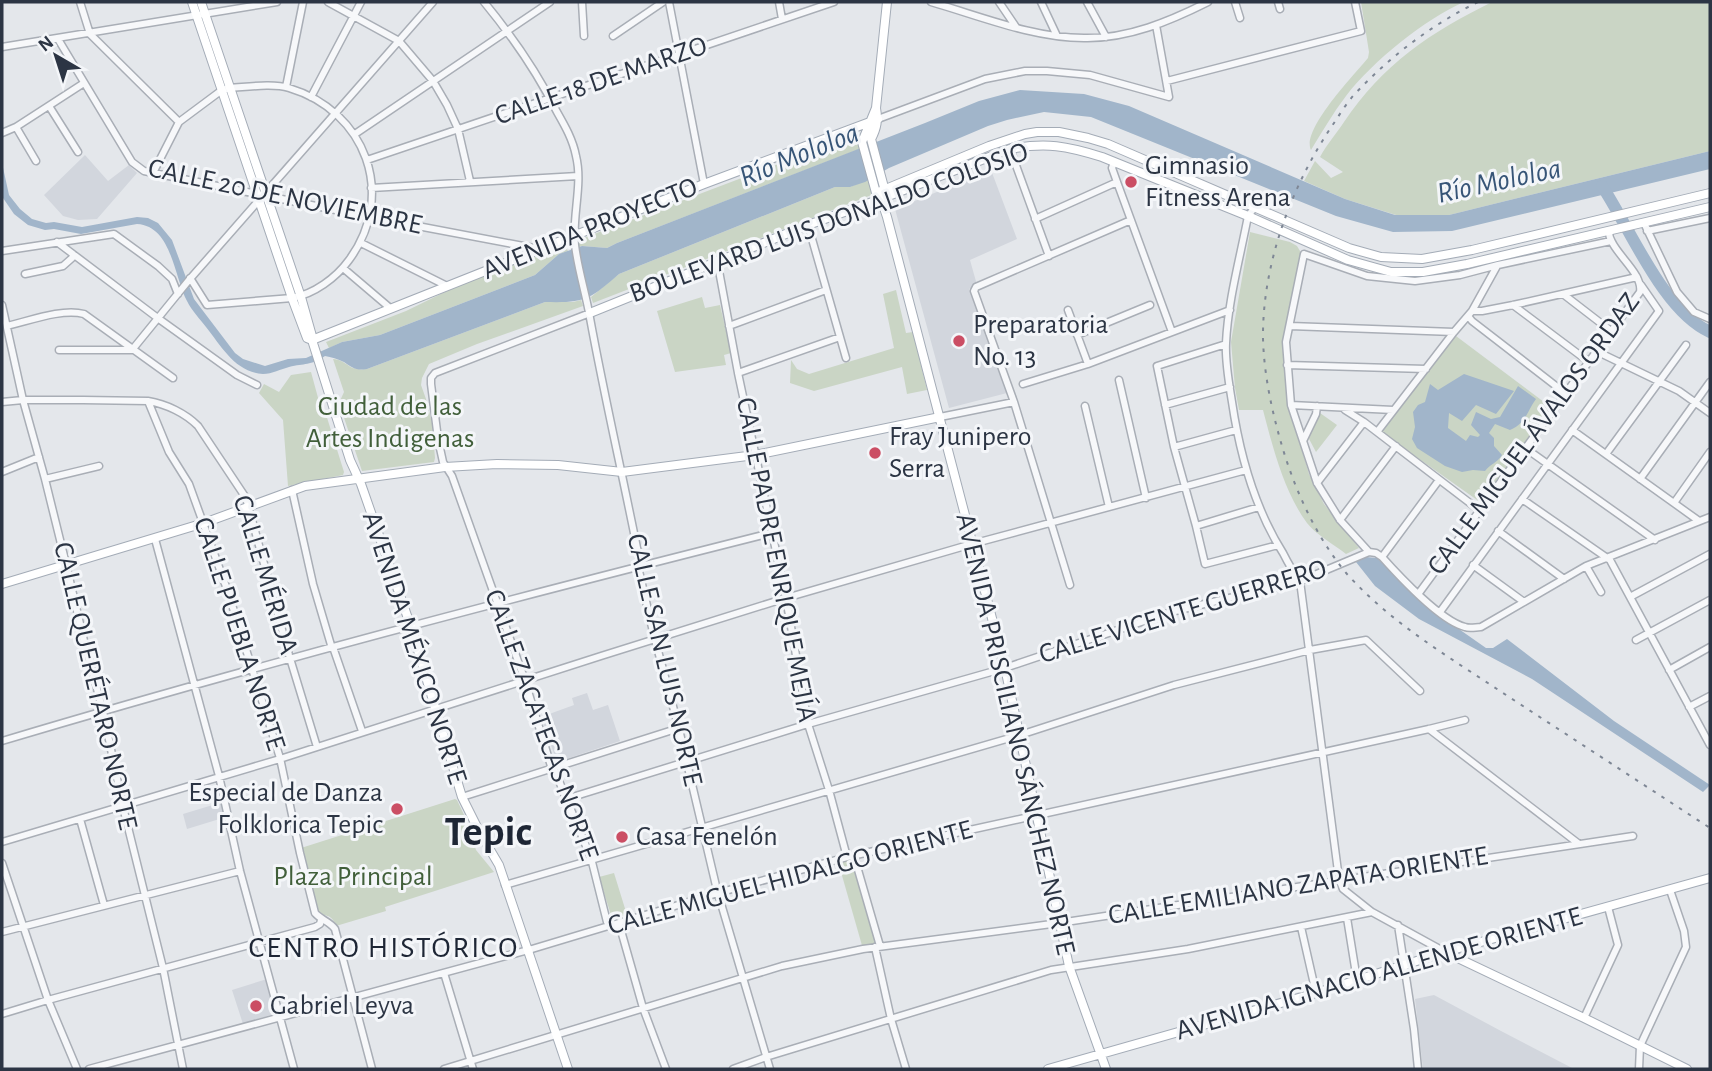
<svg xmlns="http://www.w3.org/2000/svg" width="1712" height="1071" font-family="'Alegreya Sans',sans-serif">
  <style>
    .built { fill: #d2d6dd }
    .green { fill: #cad5c5 }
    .water { fill: #a1b5ca }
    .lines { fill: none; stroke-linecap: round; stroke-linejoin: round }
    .river { stroke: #a1b5ca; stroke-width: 12 }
    .minor-casing { stroke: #a9aeb6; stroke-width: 9 }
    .major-casing { stroke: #a4acb7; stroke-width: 10 }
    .minor { stroke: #f7f8fa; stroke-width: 6 }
    .major { stroke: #fff; stroke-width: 8 }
    .rail { stroke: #7e8795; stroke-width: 2; stroke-dasharray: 3.5 7; stroke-linecap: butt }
    .poi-dot { fill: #cb4e64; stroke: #f4f6f9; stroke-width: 2.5 }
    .labels { text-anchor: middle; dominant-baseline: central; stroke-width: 6; stroke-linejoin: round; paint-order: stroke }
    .street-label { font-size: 28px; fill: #2c3544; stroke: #f4f6f9 }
    .poi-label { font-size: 28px; fill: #2c3544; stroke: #f4f6f9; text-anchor: start }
    .park-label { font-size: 28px; fill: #415f3a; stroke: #f4f6f9 }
    .water-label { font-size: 30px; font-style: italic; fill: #375577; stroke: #f4f6f9 }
    .neighbourhood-label { font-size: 30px; letter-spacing: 2px; fill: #1e2635; stroke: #f4f6f9 }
    .town-label { font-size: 42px; font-weight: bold; fill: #1e2635; stroke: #f4f6f9 }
  </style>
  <rect width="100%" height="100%" fill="#e4e7eb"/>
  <!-- built -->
  <path class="built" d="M85,155l23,26 21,-16 8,8 -40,46 -19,1 -15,-4 -19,-21z
    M991,170l26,69 -47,21 7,25 -8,4 38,104 -58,15 -54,-199z
    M587,693l6,17 15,-5 12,36 -63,21 -16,-45 33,-12 -2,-7z
    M220,798l6,19 -39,12 -4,-15 33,-10 -1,-4z
    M267,979l9,34 -33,11 -11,-34z
    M1434,995l67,36 73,38h-151l-8,-70z"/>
  <!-- green -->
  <path class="green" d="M1361,2h103c-39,17 -91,59 -118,94 -13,17 -24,36 -35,54 -10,-20 43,-75 57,-92l1,-6z
    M1492,2h218v149l-261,64h-53l-51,-16 -41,-18 11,-20 16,17 12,-6 -23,-15c7,-13 16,-23 24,-35 39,-58 87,-90 148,-120z
    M855,135l7,13 -245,95 -10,5 -25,-2 -6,2v-6l5,-3z
    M869,179l5,15 -281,109 -2,-6 28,-23 216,-87h15z
    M1250,232l40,10 7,4 6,10 -21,88 8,66 19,64 15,30 35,44 -13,6c-11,-9 -31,-20 -39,-31 -23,-31 -34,-75 -44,-113h-24l-4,-22 -4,-46z
    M564,244l4,7 -9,3 -24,21 -155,60 -38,7 -13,6 -3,-6 80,-31 45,-22z
    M896,290l10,43 7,-1 14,58 -20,4 -5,-27 -88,24 -24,-8 1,-23 6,9 12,5 85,-26 -11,-54z
    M702,297l3,11 15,-3 11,48 -7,2 2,10 -51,7 -18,-61z
    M581,300l2,6 -106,38 -48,20 -7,14 -1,7 5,14 6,24 3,35 -1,4 -72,9 -23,-68 5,-11 -11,-33c15,1 15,13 34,10l178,-67h28z
    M1456,336l96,72 -72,94 -99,-70z
    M311,372l9,33 4,3 20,64 -1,3 -55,11 -5,-66 -24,-27 5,-9 15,8 12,-17z
    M1320,413l17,12 -21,27 -8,-15z
    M455,799l2,1 8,17 11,33 18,22 -109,35 1,4 -50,15c-5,-14 -11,-8 -20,-15l-15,-63z
    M855,854l25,92 -17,3 -26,-91z
    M614,873l13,42 -13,4 -3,-4 -12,-38z"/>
  <!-- water -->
  <path class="water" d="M1020,90l64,4 45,12 216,93 50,16h54l261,-64v18l-258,62 -59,1 -57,-16 -245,-99 -47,-5 -37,8 -19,6 -99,42 -24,14 -15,5h-15l-216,87c-30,26 -34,29 -74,28l-178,67c-11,2 -14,-1 -23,-7 -6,-3 -13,-5 -19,-6 -15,10 -20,7 -36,11 -8,2 -17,7 -26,7 -28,-2 -41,-27 -57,-47 -6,-8 -14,-16 -19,-26 -13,-24 -15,-75 -50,-77l-56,10 -27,-5 -9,1 -17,-5 -14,-11 -11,-16 -1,-35 7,32 11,14 12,10 14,4 8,-1 28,5 55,-10 11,1 10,5 14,17 22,59 41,54 8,6 22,7 23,-7 18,-1 36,-16 38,-7 155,-60 24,-21 23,-8 25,2 10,-5 308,-120 54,-22z
    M1464,374l50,17 -18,23 -20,-9 -14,16 -13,-8 -1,15 18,13 4,-6 8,2 2,-2 -9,-10 5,-13 15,7 9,-2 18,-31 18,13c-10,14 -9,23 -26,31l-15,-6 -6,9 5,5v8l8,9c-5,8 -12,9 -17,16l-12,-1 -11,2 -17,-6 -28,-18 -5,-9 3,-12 -2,-15 5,-7 7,-3 5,-18 8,6z
    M1366,557l11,1 69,62 40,28h7l14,-9 107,82 96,64 -7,7 -171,-113 -113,-60 -44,-33 -19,-24z"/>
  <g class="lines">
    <!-- river -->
    <path class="river" d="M1602,186c28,42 61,125 108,146"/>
    <!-- minor casing -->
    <g class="minor-casing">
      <path id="minor" d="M80,2l10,32 89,88
        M328,2l71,39 34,40 14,24 11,24 12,52
        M484,2c28,34 53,70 73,110 8,14 16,28 19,44 7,28 -4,60 -1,89 3,25 11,49 15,73 15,82 34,163 50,245l-1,8 15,65 24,89 39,165 53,179
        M582,2l2,34
        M669,2l35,182
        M779,2l3,17
        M931,2c49,14 102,36 153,36 44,1 86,-17 124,-36
        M999,2l17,25
        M1041,2l16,34
        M1087,2l19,35
        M1235,2l5,16
        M1278,2l2,7
        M613,36l50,-34
        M58,39l74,123 12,9 226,46 169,32
        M2,47l275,-45
        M1167,81l194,-50 -6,-29
        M286,87l17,-85
        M311,97l50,-95
        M49,106l29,46
        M878,119l107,-40 40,-8h22l43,4 79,22 -13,-72
        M16,127l20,34
        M2,133l14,-6 68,-44
        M355,134l195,-132
        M1010,149l39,107
        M367,160l467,-158
        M1114,162l-2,6 5,14 55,150
        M153,173l26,-51 43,-32 8,-2c17,-1 43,-5 59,0 77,23 108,107 60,172 -13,18 -35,34 -57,38l-85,7 -17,-27
        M371,188l207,-12
        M1255,207l-7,9c-8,42 -20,85 -22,127 -1,19 3,40 6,59 8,54 22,105 51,151 5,10 10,19 17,28l39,298 4,10 29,23 73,40
        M1035,219l82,-37
        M1644,223l33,69 17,20 16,7
        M808,225l38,133
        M1647,231l63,-13
        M57,242l102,77 78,56 20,10
        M361,243l86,43
        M2,251l112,-17 44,32 14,13 6,15
        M717,260l21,113 48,225 22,126 21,66 18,67
        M343,268l47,40
        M25,274l38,-8 9,-8 1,-4
        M1563,294l48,37
        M2,305l21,95 22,79 21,85 19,81 18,66 20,96 40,161 20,101
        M1513,305l76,57
        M1068,310l20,54
        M1472,311h10l31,-6 124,-28
        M590,313l-155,60 -4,5v6l7,55 5,23 9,14 72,202 27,88 3,3 37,89 16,64 13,5 23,81 23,61
        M1468,316l4,5 93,72
        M7,326c22,-5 55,-18 77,-12l89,64
        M729,326l97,-36
        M1290,326l164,6
        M1077,335l73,-30
        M1226,344l-69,22 17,81 22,79 9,38 73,-19
        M59,350h73l57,-70 244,-278
        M1596,351l83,40 31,22
        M1287,365l139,4
        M738,373l102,-36
        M1119,380l27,118
        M1023,384l65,-20 142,-54
        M148,401l21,51 20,32 39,108 52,166 20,95 15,60c6,7 14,8 20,16l37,140
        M2,402l21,-2h60l65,1c18,3 37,12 50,25l48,72 43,157 28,92
        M1165,405l65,-18
        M1291,405l102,5
        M1085,406l24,101
        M1345,410l19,12
        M940,417l74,-15
        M1572,430l127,91
        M1377,432l102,78
        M1303,441l13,-27 1,-8
        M1174,447l62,-17
        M1525,448l130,92
        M1606,454l80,-109
        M2,472l37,-15
        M45,479l54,-13
        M1640,479l70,-97
        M1317,483l47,-61 13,10 77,-100 18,-21 25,-45
        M292,490l21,94 18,61 3,5 28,81
        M1522,499l88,61 100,185
        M1674,503l36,-51
        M1340,520l56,-74
        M1196,526l63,-19
        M1498,531l66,48
        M155,539l64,237 21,95 54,198
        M1369,552l-29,-32 -23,-37 -26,-78 -5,-63 18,-88 63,22 48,5 45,-6 38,-10 113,-24
        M1382,557l57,-77
        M1473,565l51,37
        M1586,566l15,26
        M1070,585l-56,-183 -40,-111 2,-4 155,-67
        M1419,593l221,-301c3,-17 -21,-35 -28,-50 -2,-3 -3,-8 -3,-11
        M1630,597l80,-43
        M1440,612l219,-301 -18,-26
        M1636,640l74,-40
        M1669,670l41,-23
        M1689,707l21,-11
        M1429,729l150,115
        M2,741c254,-76 511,-143 769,-208
        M462,797l217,-69
        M566,799l242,-75 197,-56 166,-56 129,-31 69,-29 7,1 6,4c17,19 59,64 83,70 5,2 11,0 16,0l105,-61 124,-49
        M80,819l24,86
        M2,842l281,-84 318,-102 185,-58 186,-54 274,-74
        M854,856l26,90
        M2,863l46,137 29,69
        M505,885l515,-150 154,-50 136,-35 56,-10 54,51
        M1347,918l10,62
        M1398,925l16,104 4,40
        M1301,927l15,66
        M2,932l238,-61
        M875,947l16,72 15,50
        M444,973l29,96
        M2,1014l46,-14 267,-73 5,-3 1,-4
        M1584,1018l34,-73 -10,-38
        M89,1069l443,-120 186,-56 129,-36 582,-128 36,-9
        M444,1069l338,-103 81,-17 196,-26 574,-87
        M733,1069l33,-12 285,-87 137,-21 184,-37
        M1639,1069l1,-23 46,-99 -2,-16 -14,-41"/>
    </g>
    <!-- major casing -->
    <g class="major-casing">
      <path id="major" d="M192,2l100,296 15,40 5,2
        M201,2l100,295 11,39v4l38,120 11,24 50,143 51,170 17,34 20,34 69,204
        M876,108l-14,34 16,58 6,8 3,9 118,451 64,298 37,103
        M885,191l-14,-52c6,-11 7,-19 5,-31l11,-106
        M876,193l113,-47 36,-12 12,-2h22l29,6 20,6 241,104 32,9 41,2 50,-9 238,-57
        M590,313l218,-88 70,-25 132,-51c36,-7 57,-3 92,8l146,59 100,44 43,12h32l44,-8 243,-57
        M312,340l392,-156 174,-65
        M2,584l202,-61 101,-37 140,-19 52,-3 61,1 64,7 133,-17 185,-38
        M1445,952l139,66 103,51
        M1048,1069l268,-76 129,-41 265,-74"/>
    </g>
    <!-- minor -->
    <use href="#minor" class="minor"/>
    <!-- major -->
    <use href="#major" class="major"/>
    <!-- rail -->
    <path class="rail" d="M1478,2c-47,23 -89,55 -125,94 -7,8 -13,18 -19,27 -42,61 -72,141 -71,216 1,34 8,68 17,100 13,47 35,97 67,135 44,49 102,83 156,119 69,45 138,90 207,135"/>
  </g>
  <!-- markers -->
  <g class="poi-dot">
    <circle cx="1131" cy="182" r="7"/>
    <circle cx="959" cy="341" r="7"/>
    <circle cx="875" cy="453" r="7"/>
    <circle cx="397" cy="809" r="7"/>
    <circle cx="622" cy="837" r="7"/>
    <circle cx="256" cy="1006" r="7"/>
  </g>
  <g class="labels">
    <!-- street labels -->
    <g class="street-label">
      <text transform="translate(601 81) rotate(-19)">CALLE 18 DE MARZO</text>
      <text transform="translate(285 197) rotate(12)">CALLE 20 DE NOVIEMBRE</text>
      <text transform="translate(829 223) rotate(-20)">BOULEVARD LUIS DONALDO COLOSIO</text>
      <text transform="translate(590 229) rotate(-22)">AVENIDA PROYECTO</text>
      <text transform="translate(1534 434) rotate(-54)">CALLE MIGUEL ÁVALOS ORDAZ</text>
      <text transform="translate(776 560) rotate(79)">CALLE PADRE ENRIQUE MEJÍA</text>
      <text transform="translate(265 575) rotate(73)">CALLE MÉRIDA</text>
      <text transform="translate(1183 612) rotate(-17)">CALLE VICENTE GUERRERO</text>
      <text transform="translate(239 634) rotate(72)">CALLE PUEBLA NORTE</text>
      <text transform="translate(414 648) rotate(72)">AVENIDA MÉXICO NORTE</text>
      <text transform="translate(664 660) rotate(77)">CALLE SAN LUIS NORTE</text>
      <text transform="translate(95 686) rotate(77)">CALLE QUERÉTARO NORTE</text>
      <text transform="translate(541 725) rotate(70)">CALLE ZACATECAS NORTE</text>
      <text transform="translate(1015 734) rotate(77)">AVENIDA PRISCILIANO SÁNCHEZ NORTE</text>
      <text transform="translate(790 878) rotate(-15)">CALLE MIGUEL HIDALGO ORIENTE</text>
      <text transform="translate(1298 886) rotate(-9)">CALLE EMILIANO ZAPATA ORIENTE</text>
      <text transform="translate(1379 974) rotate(-16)">AVENIDA IGNACIO ALLENDE ORIENTE</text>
    </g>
    <!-- poi labels -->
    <g class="poi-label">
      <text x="1145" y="166">Gimnasio<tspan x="1145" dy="32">Fitness Arena</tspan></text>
      <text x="973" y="325">Preparatoria<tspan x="973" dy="32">No. 13</tspan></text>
      <text x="889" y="437">Fray Junipero<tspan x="889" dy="32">Serra</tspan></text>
      <text x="383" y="793" text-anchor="end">Especial de Danza<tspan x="383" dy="32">Folklorica Tepic</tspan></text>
      <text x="636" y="837">Casa Fenelón</text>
      <text x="270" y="1006">Gabriel Leyva</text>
    </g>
    <!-- park labels -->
    <g class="park-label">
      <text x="390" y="407">Ciudad de las<tspan x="390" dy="32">Artes Indigenas</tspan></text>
      <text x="353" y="877">Plaza Principal</text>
    </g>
    <!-- water labels -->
    <g class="water-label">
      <text transform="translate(799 155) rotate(-22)">Río Mololoa</text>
      <text transform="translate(1499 181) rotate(-12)">Río Mololoa</text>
    </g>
    <!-- neighbourhood labels -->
    <g class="neighbourhood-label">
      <text x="384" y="948">CENTRO HISTÓRICO</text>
    </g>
    <!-- town labels -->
    <g class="town-label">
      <text x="488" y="832">Tepic</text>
    </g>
  </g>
  <!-- border -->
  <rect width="1712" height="1071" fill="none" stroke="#2c3544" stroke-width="7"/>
  <!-- north arrow -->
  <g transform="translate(56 56) rotate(321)" stroke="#f4f6f9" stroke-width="5" paint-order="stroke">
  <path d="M0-5L12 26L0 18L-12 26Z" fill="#2c3544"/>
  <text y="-10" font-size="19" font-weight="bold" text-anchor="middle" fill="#2c3544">N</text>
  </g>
</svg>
